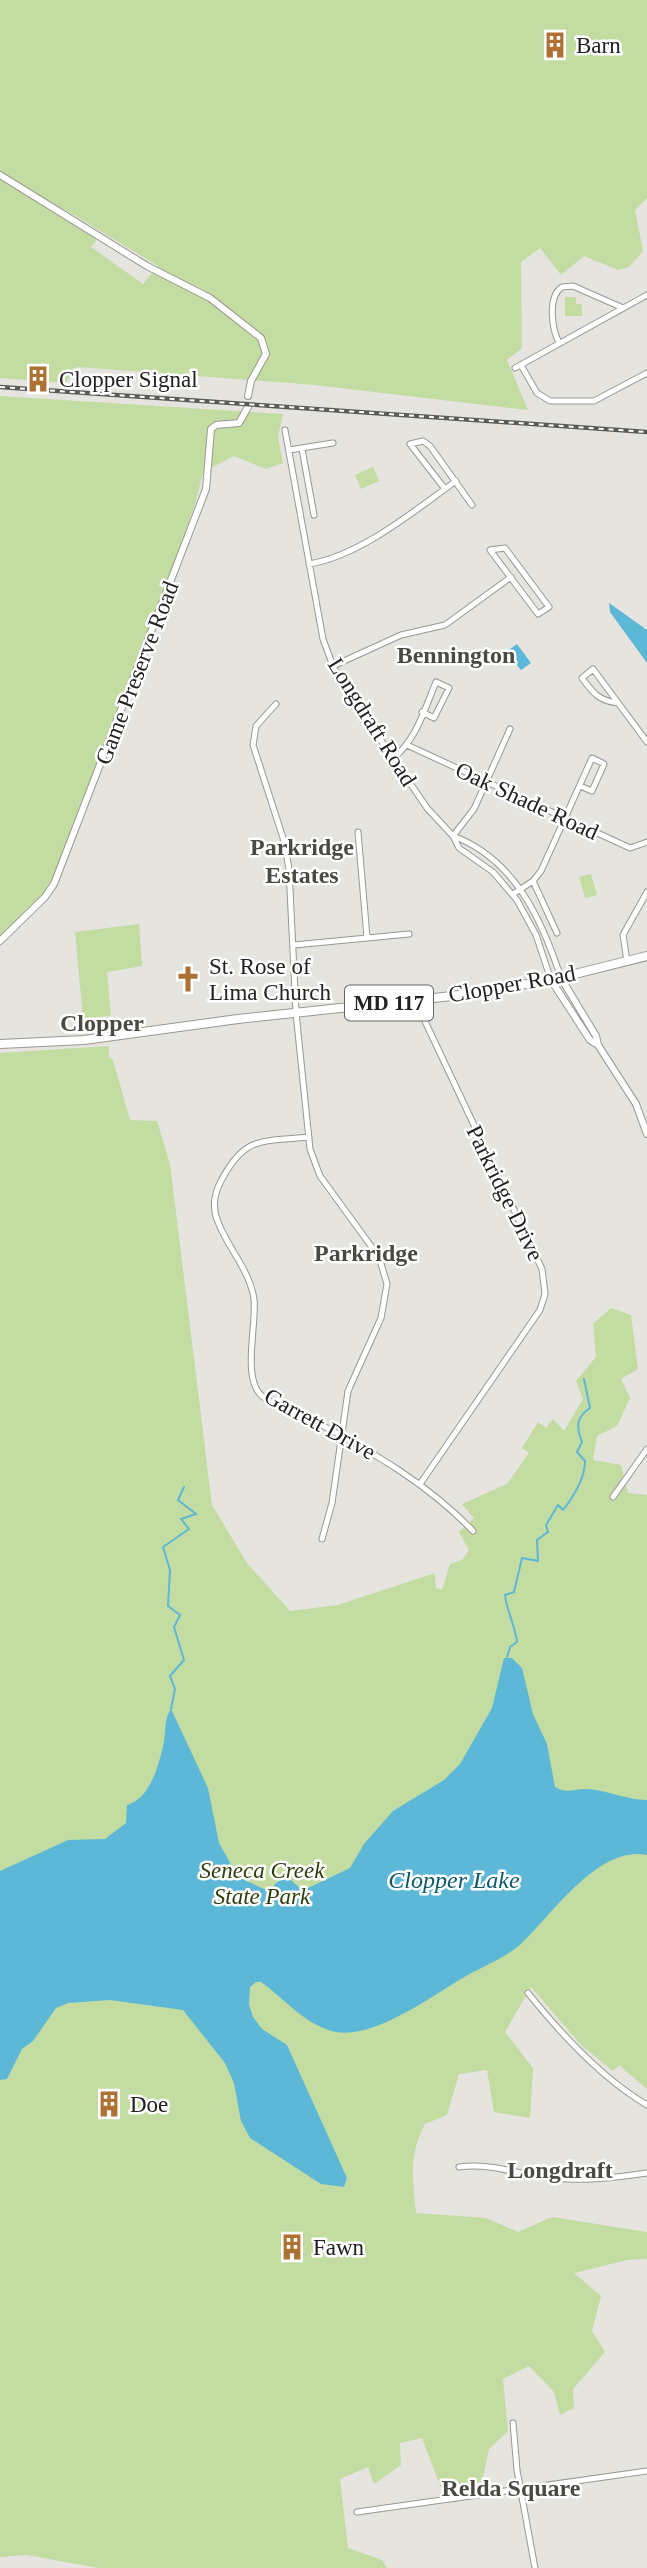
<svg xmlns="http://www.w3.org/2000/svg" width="647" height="2568" font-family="'Times New Roman',serif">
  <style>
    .green { fill: #c3dca1; fill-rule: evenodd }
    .water { fill: #5db7d7 }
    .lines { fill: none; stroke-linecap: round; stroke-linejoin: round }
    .stream { stroke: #5db7d7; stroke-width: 2 }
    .minor-casing { stroke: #999893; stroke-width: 7 }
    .tertiary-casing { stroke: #999893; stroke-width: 8 }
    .primary-casing { stroke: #999893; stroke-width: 10 }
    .minor { stroke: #fff; stroke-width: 5 }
    .tertiary { stroke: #fff; stroke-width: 6 }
    .primary { stroke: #fff; stroke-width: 8 }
    .rail-casing { stroke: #5b5a57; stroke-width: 4.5 }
    .rail { stroke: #fff; stroke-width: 2; stroke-dasharray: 5; stroke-linecap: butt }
    .labels { text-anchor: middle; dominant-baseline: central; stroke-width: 5; stroke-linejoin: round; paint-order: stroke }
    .shield { fill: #fff; stroke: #646462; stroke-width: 2 }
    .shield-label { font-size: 21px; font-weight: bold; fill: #22211f }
    .poi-label { font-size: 23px; fill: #22211f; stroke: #fff; text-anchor: start }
    .street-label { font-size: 23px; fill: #22211f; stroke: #fff }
    .park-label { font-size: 23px; font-style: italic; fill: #2d3e0b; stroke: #fff }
    .neighbourhood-label { font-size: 24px; font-weight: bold; fill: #4a4944; stroke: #fff }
    .water-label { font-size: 24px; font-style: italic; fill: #0c586f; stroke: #fff }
  </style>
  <rect width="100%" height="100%" fill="#e5e4de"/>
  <!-- green -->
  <path class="green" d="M0,0h647v198l-12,12 8,41 -14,16 -11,3 -34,-14 -23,19 -21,-27 -19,14 1,86 -15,12 21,50 -213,-25 -237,-18 -13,16 -65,-5zM64,209l94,57 -15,18 -52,-37 7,-9 -41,-26z
    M565,297h11v7h6v12h-17z
    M0,396l283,18 -5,23 5,26 -17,6 -32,-13 -31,16 -7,29 -36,103 -104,268 -14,24 -42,45z
    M373,467l6,14 -18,8 -6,-14z
    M591,874l6,21 -12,3 -6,-21z
    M139,924l3,42 -35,6 4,44 -28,2 -8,-86z
    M109,1046v11l4,3 17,60 27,1 13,43 42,341 35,58 43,48 48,-6 97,-32 1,15 6,2 8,-26 12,-4 7,-10 -10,-18 15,-14 -12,-14 45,-20 22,-31 -7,-5 16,-26 8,6 7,-9 11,12 19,-32 -7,-18 20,-24 -3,-33 18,-16 20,7 7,54 -17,10 9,19 -13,28 -20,10 -4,24 28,5 7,28 19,2v594l-28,-24 -6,6 -32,-26 -50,-58 -26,45 28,36 -3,50 -36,-6 -7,-42 -28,4 -12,41 -22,9c-17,32 -12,55 -9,89l70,5 32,14 34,-15 95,15v27l-20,1 -53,13 27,23 -9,35 13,21 -32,37 1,19 -14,7 -6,-23 -25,-26 -26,13 5,52 -19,18 -7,33 -41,6 -19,-50 -22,5 1,22 -27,19 -6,-17 -28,12 8,69 34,12 5,8h-288l-72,-13 -27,2v-1504z"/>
  <!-- water -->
  <path class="water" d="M609,603l38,27v33l-37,-51z
    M517,644l14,19 -10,7 -15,-18z
    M504,1658h8l10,10 11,46 14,30 8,43c11,7 20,2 32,2 21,1 39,11 60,11v55c-49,-10 -95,60 -126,89 -16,14 -37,22 -55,32 -33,19 -91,63 -130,56 -30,-6 -51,-33 -75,-50h-5l-6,5 -1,18 4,12 9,12 25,16 60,133 -3,9 -23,-3 -71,-46 -9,-17 -7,-38 -9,-20 -42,-53 -73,-10 -42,3 -12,5 -23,33 -11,8 -15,30 -7,1v-209l68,-31 37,-1 21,-16 1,-18c24,-7 32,-41 37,-63 2,-12 0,-23 7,-33l37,79 11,55 19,34 26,12 8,-2 13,-12 16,14 7,-1 42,-20 14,-24 29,-33 51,-31 16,-16 32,-56z"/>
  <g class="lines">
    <!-- stream -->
    <path class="stream" d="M507,1657l3,-10 7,-5c-2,-17 -10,-30 -12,-47l9,-3 8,-34 16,3 -1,-21 11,-8 -2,-7 12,-20 5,5c11,-14 22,-32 22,-49l-8,-9 5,-10c-6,-15 -6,-25 8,-34l-6,-29
      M171,1709l4,-20 -5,-13 14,-16 -10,-33 6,-12 -12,-9 2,-36 -7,-23 26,-18 -8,-10 15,-5 -18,-14 6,-13"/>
    <!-- minor casing -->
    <g class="minor-casing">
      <path id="minor" d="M559,343c-7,-14 -12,-46 3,-56l11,-1 50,22
        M521,365l16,28 13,8h44l53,-28
        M515,368l132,-73
        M285,430l38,209 10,27 13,23 81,119 26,28 6,12 34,24 24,28 19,35 15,45
        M302,449l12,66
        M289,450l44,-7
        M445,489l-35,-45 13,-3 7,5 42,59
        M505,548l44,59 -11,7 -48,-64z
        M309,564c51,-8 105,-53 147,-83
        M333,666l68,-31 44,-10 66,-48
        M618,703c-19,-2 -25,-10 -36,-25l11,-9 54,73
        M276,704l-20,22 -3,19 31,96 5,28 7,144 14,136 10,27 59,81 8,27 -6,34 -33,73 -16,112 -10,36
        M407,745l223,103 17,-6
        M393,758c23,-17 32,-50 43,-76l13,6 -15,30 -12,-6
        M358,832l9,105
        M453,836c62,23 89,84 108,142
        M453,836l21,-27 36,-80
        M533,881l24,52
        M513,894l20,-13 8,-10 51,-113 12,6 -12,27 -12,-5
        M294,945l115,-11
        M627,961l-4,-26 24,-43
        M420,1000l2,15 120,254 3,25 -5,16 -120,174
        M309,1137c-47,5 -64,-2 -88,44 -7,13 -9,27 -3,41 10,26 32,49 36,77 3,26 -13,81 9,98 15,11 37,16 53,25 58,31 112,62 157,109
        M613,1497l34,-48
        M528,1993c33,41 73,85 119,112
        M459,2167c30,-4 56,6 85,10 35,5 69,1 103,-4
        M513,2423l4,47 18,98
        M357,2512l290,-41"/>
    </g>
    <!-- tertiary casing -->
    <g class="tertiary-casing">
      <path id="tertiary" d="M0,175l147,91 63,32 51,40 5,16 -15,27 -3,15
        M0,941l45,-44 9,-13 152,-395 5,-60 5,-4 23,-2 9,-16
        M561,978l35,58 2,9 38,59 11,30
        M551,980l39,60 8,5"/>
    </g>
    <!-- primary casing -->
    <g class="primary-casing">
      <path id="primary" d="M0,1044l84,-4 154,-21 214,-23 99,-16 96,-24"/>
    </g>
    <!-- minor -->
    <use href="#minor" class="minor"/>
    <!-- tertiary -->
    <use href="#tertiary" class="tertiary"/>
    <!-- primary -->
    <use href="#primary" class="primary"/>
    <!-- rail casing -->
    <g class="rail-casing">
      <path id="rail" d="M0,387l647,45"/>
    </g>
    <!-- rail -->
    <use href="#rail" class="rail"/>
  </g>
  <!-- icons -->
  <defs>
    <g id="building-bare" transform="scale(2.1)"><path d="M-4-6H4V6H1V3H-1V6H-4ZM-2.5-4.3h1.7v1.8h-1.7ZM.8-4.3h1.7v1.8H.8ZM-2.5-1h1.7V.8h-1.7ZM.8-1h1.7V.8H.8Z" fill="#ac7133" stroke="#fff" stroke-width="2.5" paint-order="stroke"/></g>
    <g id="church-bare" transform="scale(2.1)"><path d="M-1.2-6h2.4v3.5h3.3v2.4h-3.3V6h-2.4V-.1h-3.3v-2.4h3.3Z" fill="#ac7133" stroke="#fff" stroke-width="2.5" paint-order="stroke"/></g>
  </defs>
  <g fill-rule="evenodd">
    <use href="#building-bare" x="555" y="45"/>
    <use href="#building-bare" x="38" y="379"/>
    <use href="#church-bare" x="188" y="979"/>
    <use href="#building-bare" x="109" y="2104"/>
    <use href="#building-bare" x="292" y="2247"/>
  </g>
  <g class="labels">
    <!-- shield labels -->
    <rect class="shield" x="345" y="985.5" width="88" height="35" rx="5"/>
    <g class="shield-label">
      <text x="389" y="1003">MD 117</text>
    </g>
    <!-- poi labels -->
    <g class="poi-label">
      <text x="576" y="45">Barn</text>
      <text x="59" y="379">Clopper Signal</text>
      <text x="209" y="966">St. Rose of<tspan x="209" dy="26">Lima Church</tspan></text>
      <text x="130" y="2104">Doe</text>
      <text x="313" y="2247">Fawn</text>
    </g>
    <!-- street labels -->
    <g class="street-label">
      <text transform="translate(137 673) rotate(-69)">Game Preserve Road</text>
      <text transform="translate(372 722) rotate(58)">Longdraft Road</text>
      <text transform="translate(527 801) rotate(25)">Oak Shade Road</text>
      <text transform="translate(512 984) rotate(-10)">Clopper Road</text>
      <text transform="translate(505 1193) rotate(64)">Parkridge Drive</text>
      <text transform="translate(320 1424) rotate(29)">Garrett Drive</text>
    </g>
    <!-- park labels -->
    <g class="park-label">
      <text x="262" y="1870">Seneca Creek<tspan x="262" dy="26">State Park</tspan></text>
    </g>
    <!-- neighbourhood labels -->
    <g class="neighbourhood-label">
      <text x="456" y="655">Bennington</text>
      <text x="302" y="847">Parkridge<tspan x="302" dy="28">Estates</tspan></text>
      <text x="102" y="1023">Clopper</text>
      <text x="366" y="1253">Parkridge</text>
      <text x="560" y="2170">Longdraft</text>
      <text x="511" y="2488">Relda Square</text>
    </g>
    <!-- water labels -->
    <g class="water-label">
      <text x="454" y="1880">Clopper Lake</text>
    </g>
  </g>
</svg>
